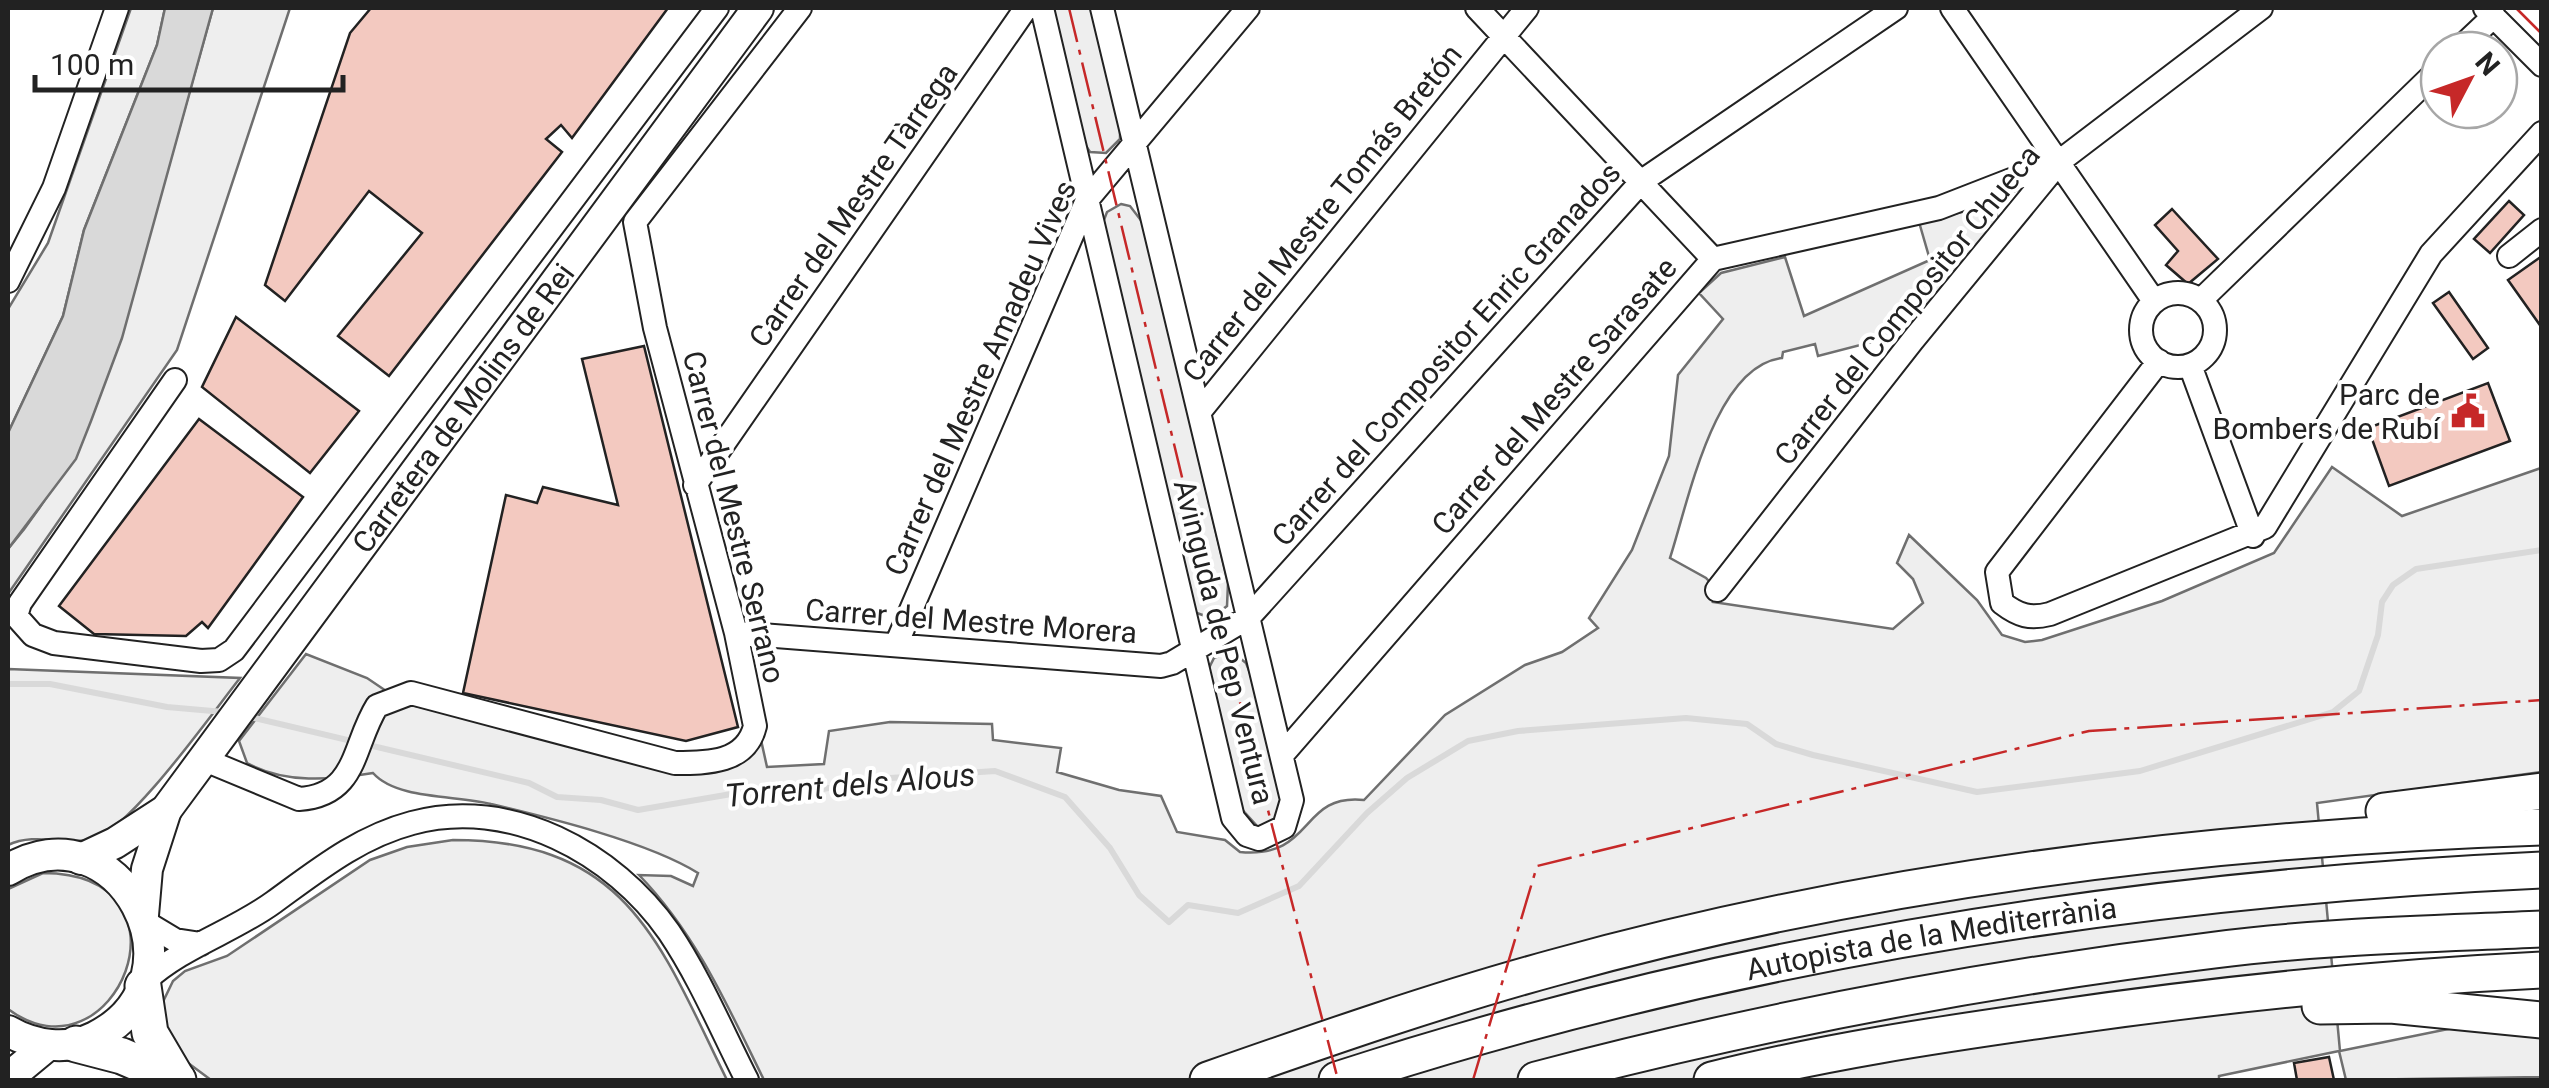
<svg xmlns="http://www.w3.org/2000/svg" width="2549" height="1088" font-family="Roboto,sans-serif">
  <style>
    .green { fill: #eee; stroke: #6f6f6f; stroke-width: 2.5 }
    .water { fill: #d9d9d9; stroke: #6f6f6f; stroke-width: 2.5 }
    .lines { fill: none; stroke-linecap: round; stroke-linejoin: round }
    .stream { stroke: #d9d9d9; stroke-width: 6 }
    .building { fill: #f3c9c0; stroke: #222; stroke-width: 2.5 }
    .minor-casing { stroke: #222; stroke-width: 26 }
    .major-casing { stroke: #222; stroke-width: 34 }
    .highway-casing { stroke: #222; stroke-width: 39 }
    .minor { stroke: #fff; stroke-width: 22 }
    .major { stroke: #fff; stroke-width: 30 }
    .highway { stroke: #fff; stroke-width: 35 }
    .power { stroke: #c62828; stroke-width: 2.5; stroke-dasharray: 35 8 5 8; stroke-linecap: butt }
    .labels { text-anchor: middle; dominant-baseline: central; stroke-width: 8; stroke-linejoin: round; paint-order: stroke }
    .street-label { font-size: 30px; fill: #222; stroke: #fff }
    .poi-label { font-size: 30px; fill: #222; stroke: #fff; text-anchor: end }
    .water-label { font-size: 32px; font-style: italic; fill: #222; stroke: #fff }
  </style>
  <rect width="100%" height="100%" fill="#fff"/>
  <!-- green -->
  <path class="green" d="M131,8h34l-8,37 -73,185 -21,86 -55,117v-124l40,-66z
    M213,8h77l-113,342 -169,244v-45c81,-94 113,-210 145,-327 20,-71 40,-143 60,-214z
    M1050,8h43l27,121v10l-14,14 -16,-1 -6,-9z
    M1121,204l9,2 13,17 85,360 -1,23 -16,12 -17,-6 -92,-387 5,-13z
    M1992,205l8,16 -102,119 -7,-3 -73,19 -3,-12 -32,8 -1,6c-68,8 -94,145 -112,200l36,20 11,12 -4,12 180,27 30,-26 -10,-24 -16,-16 12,-28 68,65 25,35 23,7 17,-2 120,-39 112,-48 58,-86 70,49 139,-48v304l-224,31 23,248 123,-25 78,10v41l-195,3 -7,-29 -120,25v4h-1455c-36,-73 -67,-145 -125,-205l32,1 22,10 5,-13c-50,-31 -148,-55 -207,-69 -34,-9 -94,-4 -118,-31 -42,7 -88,11 -126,-10l-8,-22 67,-87 61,24 37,25 261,64 96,-27 6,27 57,-3 5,-33 61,-9 102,2 1,16 68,8 -4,24 62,18 42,6 16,36 48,8 15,12c75,7 59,-59 124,-52l81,-85 80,-50 37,-13 36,-24 -9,-10 43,-68 37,-94 9,-81 45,-56 -24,-26 22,-20 64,-16 19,59 126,-56 -11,-38z
    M1231,651l15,12 4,10 33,132 -6,14 -19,8 -20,-22 -31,-133 7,-14z
    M8,669l232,9c-27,34 -111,153 -147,161 -29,7 -57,-7 -85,6z
    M453,840c175,0 207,104 274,240h-516l-35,-26 -17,-44 14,-29 12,-10 42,-15 143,-96 37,-13z
    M43,873c161,1 71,215 -35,136v-120z"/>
  <!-- water -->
  <path class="water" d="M165,8h48l-91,330 -31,83 -15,38 -68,90v-116l55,-117 21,-86 73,-185z"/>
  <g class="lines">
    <!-- stream -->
    <path class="stream" d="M8,684h42l117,23 57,5
      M246,716l283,67 28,14 44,3 37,10 105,-18 49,2 98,-16 105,-7 70,26 45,51 29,47 30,27 19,-17 50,8 61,-27 68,-73 40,-35 61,-37 50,-10 168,-13 61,6 29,20 37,11 164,37 163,-21 193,-59 26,-21 19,-56 4,-33 11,-17 23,-16 126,-19"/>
  </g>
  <!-- building -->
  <path class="building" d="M371,8h297l-96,130 -11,-13 -15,14 16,13 -173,224 -51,-40 84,-103 -53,-42 -84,110 -20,-16 85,-252z
    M2509,201l15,14 -34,38 -16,-14z
    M2172,209l46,50 -30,25 -22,-19 12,-14 -23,-26z
    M2542,256v72l-34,-48z
    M2449,292l39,56 -15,11 -40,-56z
    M236,317l123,94 -49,62 -108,-86z
    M644,346l94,381 -52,14 -223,-48 43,-198 31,8 6,-16 75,18 -36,-146z
    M2488,383l22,58 -121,45 -21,-58z
    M199,419l104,78 -95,131 -6,-6 -16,14 -92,-2 -35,-28z
    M2329,1057l5,23h-41h4l-3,-17z"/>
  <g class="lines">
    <!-- minor casing -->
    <g class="minor-casing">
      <path id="minor" d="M1042,8l191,810 14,17 12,4 25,-12 8,-27 -190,-792
        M1477,8l236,251
        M1952,8l202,293
        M2485,8l57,57
        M2458,50l36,-34
        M2509,256l33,-26
        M8,281l46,-93 63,-180
        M2141 330a37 37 0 1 1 74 0a37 37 0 1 1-74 0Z
        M2201,300l238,-231
        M2159,361l-162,211 5,31c17,13 28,16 48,11l215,-87 166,-273 111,-121
        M2190,365l63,171
        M175,380l-155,223 -4,13 17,19 21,8 147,18 18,-1 15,-10 483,-642
        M1201,410l326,-402
        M695,485l331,-477
        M1717,590l196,-250 147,-179 201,-153
        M736,633l425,33 11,-3 77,-46 393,-436 254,-173
        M896,645l191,-445 161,-192
        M1282,755l431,-496 226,-51 121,-47
        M205,760l94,39c59,-4 53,-53 78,-93l34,-13 264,70c33,0 71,0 80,-37l-19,-93 -81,-305 -20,-106 165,-214
        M145,922l30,18 26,4
        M145,981c38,-35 88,-49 129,-79 44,-32 85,-65 138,-79 98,-27 202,30 257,109 31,46 53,99 78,148"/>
    </g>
    <!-- major casing -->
    <g class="major-casing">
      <g id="major">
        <path id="s1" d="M81,859l34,-16 51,-33 592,-802"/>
        <path d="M8,870c109,-68 205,107 87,167 -28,14 -61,9 -87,-6"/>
        <path d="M143,915l4,-46 19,-59"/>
        <path d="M8,1078l40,-33"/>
      </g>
    </g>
    <!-- highway casing -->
    <g class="highway-casing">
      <g id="highway">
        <path d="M2384,811l158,-20"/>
        <path d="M143,986l7,47 27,46"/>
        <path d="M2320,1006l71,-1 151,15"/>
        <path d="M76,1044l46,12 56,24"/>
        <path d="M1208,1080c114,-40 228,-80 345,-112 320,-89 658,-130 989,-141"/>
        <path id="s2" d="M1337,1080c390,-128 795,-191 1205,-210"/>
        <path d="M1536,1080c223,-59 450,-102 679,-130 108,-14 218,-16 327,-21"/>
        <path d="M1712,1080c111,-28 224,-45 337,-61 164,-24 327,-41 493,-49"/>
      </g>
    </g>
    <!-- minor -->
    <use href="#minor" class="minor"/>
    <!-- major -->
    <use href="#major" class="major"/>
    <!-- highway -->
    <use href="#highway" class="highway"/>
    <!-- power -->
    <path class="power" d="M1069,8l118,490 151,582
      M2516,8l26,26
      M1473,1080l64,-214 552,-135 453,-31"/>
  </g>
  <!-- icons -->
  <defs>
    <g id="civic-bare" transform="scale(2.7)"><path d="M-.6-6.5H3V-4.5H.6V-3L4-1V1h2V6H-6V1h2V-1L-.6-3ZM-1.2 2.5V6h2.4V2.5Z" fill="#c62828" stroke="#fff" stroke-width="2.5" paint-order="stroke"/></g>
  </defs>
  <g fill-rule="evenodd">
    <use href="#civic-bare" x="2468" y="411"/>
  </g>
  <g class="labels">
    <!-- street labels -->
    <g class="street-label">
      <text transform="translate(853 205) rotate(-55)">Carrer del Mestre Tàrrega</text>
      <text transform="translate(1322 213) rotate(-51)">Carrer del Mestre Tomás Bretón</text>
      <text transform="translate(1907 305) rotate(-51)">Carrer del Compositor Chueca</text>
      <text transform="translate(1446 354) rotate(-48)">Carrer del Compositor Enric Granados</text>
      <text transform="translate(980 378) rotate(-66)">Carrer del Mestre Amadeu Vives</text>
      <text transform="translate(1554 396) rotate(-49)">Carrer del Mestre Sarasate</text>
      <text stroke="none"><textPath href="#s1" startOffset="598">Carretera de Molins de Rei</textPath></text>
      <text transform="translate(734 517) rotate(76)">Carrer del Mestre Serrano</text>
      <text transform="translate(971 621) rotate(4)">Carrer del Mestre Morera</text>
      <text transform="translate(1224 642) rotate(76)">Avinguda de Pep Ventura</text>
      <text stroke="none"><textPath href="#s2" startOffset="612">Autopista de la Mediterrània</textPath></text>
    </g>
    <!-- poi labels -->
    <g class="poi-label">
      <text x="2440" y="394">Parc de<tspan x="2440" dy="34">Bombers de Rubí</tspan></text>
    </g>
    <!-- water labels -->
    <g class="water-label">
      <text transform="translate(850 785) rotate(-5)">Torrent dels Alous</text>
    </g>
  </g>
  <!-- border -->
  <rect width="2549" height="1088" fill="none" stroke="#222222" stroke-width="20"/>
  <!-- north arrow -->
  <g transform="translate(2469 80) rotate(49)"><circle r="48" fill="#ffffff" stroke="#a7a7a7" stroke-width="2.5"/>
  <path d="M0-8L18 38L0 25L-18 38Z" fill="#c62828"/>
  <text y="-15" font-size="28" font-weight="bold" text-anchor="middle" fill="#222222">N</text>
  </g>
  <!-- scale -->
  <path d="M35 75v15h308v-15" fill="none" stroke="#222222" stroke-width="5"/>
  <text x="50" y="75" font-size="30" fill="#222222" stroke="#ffffff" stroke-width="8" paint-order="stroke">100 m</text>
</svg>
